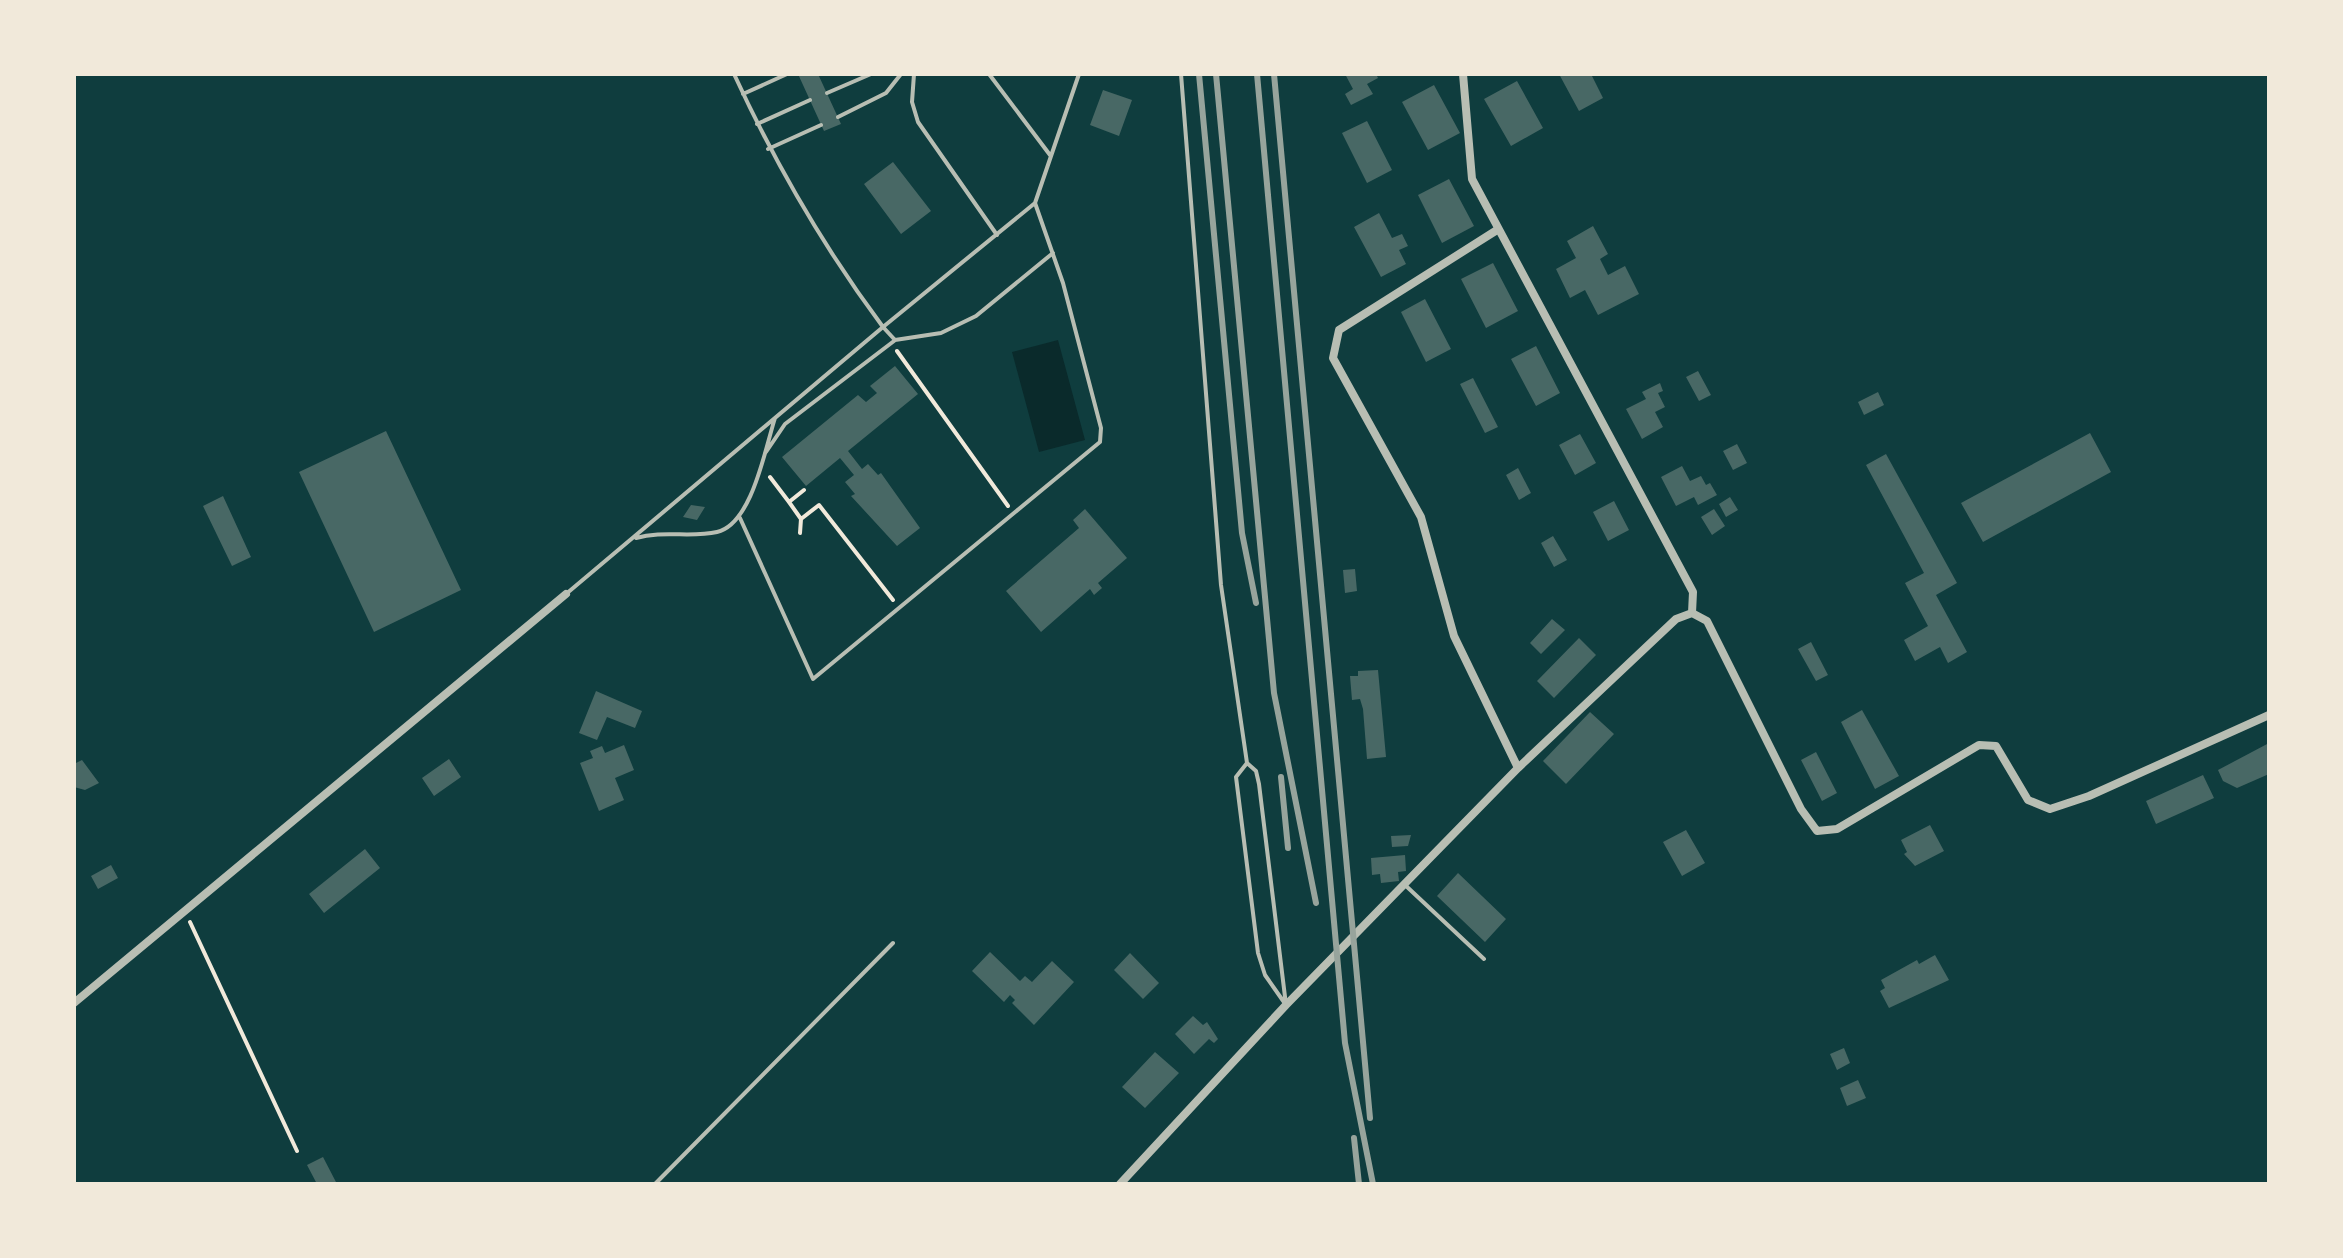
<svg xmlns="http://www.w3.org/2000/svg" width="2343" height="1258" font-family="'Open Sans',sans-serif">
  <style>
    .water { fill: #0a2a2b }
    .building { fill: #486865 }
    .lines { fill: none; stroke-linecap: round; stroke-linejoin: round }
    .path { stroke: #f1e9da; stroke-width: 4 }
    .service { stroke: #b8beb3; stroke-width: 4 }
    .minor { stroke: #b8beb3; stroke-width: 8 }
    .rail { stroke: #97a49c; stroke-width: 6 }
  </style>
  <rect width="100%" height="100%" fill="#0f3d3e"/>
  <!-- water -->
  <path class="water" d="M1058,340l27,100 -46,12 -27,-100z"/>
  <!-- building -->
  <path class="building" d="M798,74h20l23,50 -17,7z
    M1345,74h31l2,4 -11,6 6,10 -22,11 -6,-11 8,-5z
    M1559,74h32l12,24 -24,13z
    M1517,81l26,47 -32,18 -27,-47z
    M1434,85l26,48 -32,17 -26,-48z
    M1103,90l29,10 -13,36 -29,-11z
    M1367,121l25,49 -25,13 -25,-50z
    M893,162l38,49 -30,23 -37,-50z
    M1449,179l25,47 -32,17 -24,-48z
    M1379,213l13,25 10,-4 6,12 -9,4 7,14 -25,13 -27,-50z
    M1593,226l15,28 -8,5 8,16 17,-9 14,28 -41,21 -13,-25 -15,8 -14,-29 20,-11 -9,-17z
    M1493,263l25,48 -32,17 -25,-49z
    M1425,299l26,50 -25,13 -25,-50z
    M1536,346l24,47 -24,13 -25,-47z
    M895,366l23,28 -70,57 14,18 6,-5 10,11 3,-2 39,55 -23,18 -46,-50 4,-2 -10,-12 9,-7 -14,-17 -34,28 -24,-29 76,-62 8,7 11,-9 -7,-7z
    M1698,371l13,24 -12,6 -13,-24z
    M1473,378l25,49 -13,6 -25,-49z
    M1660,383l3,8 -5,2 7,14 -10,5 8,15 -21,12 -16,-30 20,-10 -4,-7z
    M1878,392l6,13 -20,10 -6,-13z
    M386,431l75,159 -87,42 -75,-160z
    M2090,433l21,39 -128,70 -22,-39z
    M1580,434l16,29 -21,12 -16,-30z
    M1737,444l10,19 -14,7 -10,-19z
    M1886,454l71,129 -21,12 31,57 -19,11 -8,-16 -25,14 -11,-21 24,-14 -23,-43 19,-10 -58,-108z
    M1682,466l8,15 11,-5 5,9 4,-2 7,12 -19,10 -4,-8 -18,9 -15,-29z
    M1518,468l13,25 -12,7 -13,-25z
    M223,496l28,61 -19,9 -29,-60z
    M1730,497l8,13 -12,7 -7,-13z
    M1614,501l15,29 -21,11 -15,-29z
    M691,505l14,2 -8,13 -14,-3z
    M1085,509l42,49 -29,25 4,5 -8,7 -4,-6 -49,43 -35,-41 73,-63 -6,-8z
    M1714,509l11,17 -13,9 -11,-18z
    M1553,536l14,24 -13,7 -13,-24z
    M1355,569l2,22 -12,2 -2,-23z
    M1552,619l13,11 -24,24 -11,-11z
    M1579,638l17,17 -42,43 -17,-17z
    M1811,642l17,33 -12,6 -18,-32z
    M1378,670l8,87 -19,2 -4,-50 -3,-10 -8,1 -2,-24h8v-5z
    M596,691l46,20 -7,17 -28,-11 -10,23 -18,-7z
    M1862,710l37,66 -24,13 -34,-67z
    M1590,712l24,22 -48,50 -23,-23z
    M2269,743v31l-32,14 -14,-7 -5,-11z
    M624,745l10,25 -19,8 9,22 -25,11 -19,-48 13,-5 -3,-7 12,-5 3,7z
    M1816,752l21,41 -15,8 -21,-41z
    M449,759l12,18 -27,19 -12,-18z
    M82,760l17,23 -14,7 -11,-3v-23z
    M2203,775l11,23 -58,26 -10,-23z
    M1930,825l14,26 -29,15 -11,-12 3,-2 -6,-12z
    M1686,830l19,33 -23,13 -19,-34z
    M1411,835l-3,11 -16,1 -1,-11z
    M365,849l15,19 -56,45 -15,-19z
    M1405,855l1,16 -8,1 1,9 -18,2 -1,-9 -8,1 -1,-17z
    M111,865l7,13 -20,11 -7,-13z
    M1458,873l48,46 -21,23 -48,-46z
    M990,952l30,29 5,-5 7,6 20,-21 22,21 -40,43 -22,-22 3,-3 -5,-5 -6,7 -32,-31z
    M1130,953l29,30 -16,16 -29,-29z
    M1935,955l14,25 -60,28 -9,-17 5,-3 -4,-8 36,-20 2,4z
    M1193,1016l10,9 4,-3 11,17 -4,4 -5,-4 -15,15 -19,-20z
    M1844,1048l6,15 -13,7 -7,-16z
    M1155,1052l24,21 -34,35 -23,-21z
    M1858,1080l8,18 -19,8 -7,-18z
    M323,1157l14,27h-20l-10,-19z"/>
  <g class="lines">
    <!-- path -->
    <path class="path" d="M897,351l111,155
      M770,477l19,25 15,-12
      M789,502l12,17 18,-14 74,95
      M800,533l1,-14
      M190,922l107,229"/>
    <!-- service -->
    <path class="service" d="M734,74c41,89 90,174 149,253l152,-124
      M914,74l-2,28 6,20 79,113
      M989,74l61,81
      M1181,74l40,511 26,178
      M827,93l44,-19
      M743,94l44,-20
      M838,117l48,-24 15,-19
      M757,124l53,-24
      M768,149l53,-24
      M766,452l19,-28 109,-83
      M740,518l73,161 287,-237 1,-14 -38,-145 -28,-80 44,-129
      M636,538c27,-8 55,0 81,-6 35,-8 48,-83 58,-114
      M566,594l317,-267 12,13 46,-7 35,-17 77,-63
      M1247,763l9,8 3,13 27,221 -21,-30 -7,-22 -22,-176z
      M1405,885l79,74
      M655,1184l238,-241"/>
    <!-- minor -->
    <path class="minor" d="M1463,74l9,105 221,413 -1,21
      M1497,230l-158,100 -6,28 88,159 33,119 64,132
      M74,1003l492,-409
      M1120,1184l166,-179 232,-237 158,-149 16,-6 15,8 94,188 16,22 20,-2 142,-84 17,1 32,54 22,9 39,-13 180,-81"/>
    <!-- rail -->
    <path class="rail" d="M1199,74l43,459 14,70
      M1216,74l58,619 42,210
      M1257,74l88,969 28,141
      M1274,74l96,1044
      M1281,777l7,71
      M1354,1138l5,46"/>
  </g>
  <!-- border -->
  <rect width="2343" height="1258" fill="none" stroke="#f1e9da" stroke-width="152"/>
</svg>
